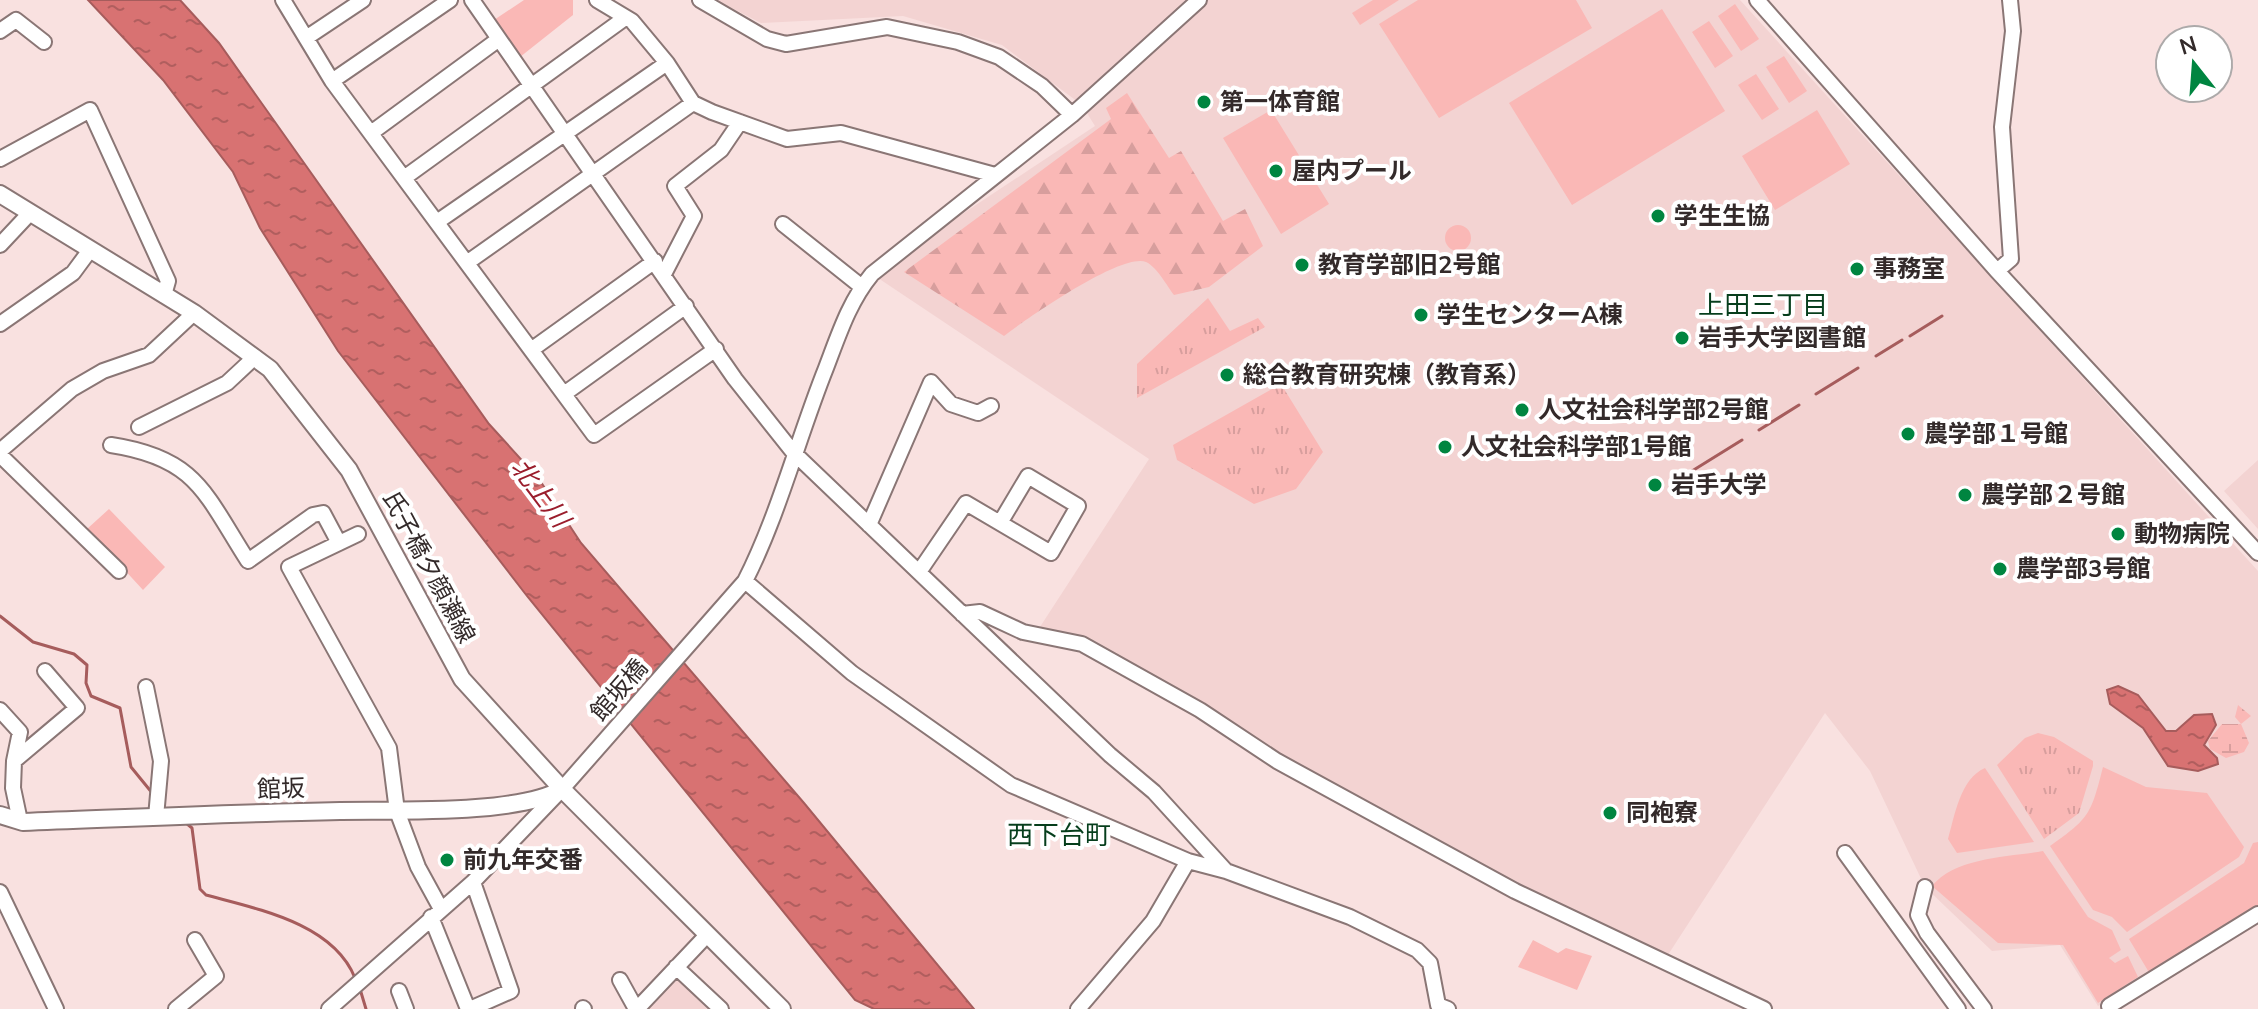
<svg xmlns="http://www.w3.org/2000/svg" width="2258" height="1009" font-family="'Nunito Sans','Noto Sans JP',sans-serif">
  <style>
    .built { fill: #f3d3d2 }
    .grass { fill: url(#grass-tufts) }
    .forest { fill: url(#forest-firs) }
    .wetland { fill: url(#wetland-marsh) }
    .green { fill: #fab8b6 }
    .water { fill: url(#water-ripples); stroke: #a65c5c; stroke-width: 2 }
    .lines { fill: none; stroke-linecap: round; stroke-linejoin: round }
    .stream { stroke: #a65c5c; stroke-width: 3 }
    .minor-casing { stroke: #8a7675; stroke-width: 18 }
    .major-casing { stroke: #8a7675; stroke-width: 20 }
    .minor { stroke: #fff; stroke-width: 14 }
    .major { stroke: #fff; stroke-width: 16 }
    .poi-dot { fill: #008540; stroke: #fff; stroke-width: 3 }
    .labels { text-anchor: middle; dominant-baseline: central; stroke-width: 8; stroke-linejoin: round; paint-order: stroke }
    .poi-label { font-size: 24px; font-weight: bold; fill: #332a2a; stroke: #fff; text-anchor: start }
    .street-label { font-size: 24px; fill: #332a2a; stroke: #fff }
    .neighbourhood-label { font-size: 26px; fill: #063e1c; stroke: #fff }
    .water-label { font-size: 26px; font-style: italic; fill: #9a1d2c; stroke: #fff }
  </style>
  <defs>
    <pattern id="grass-tufts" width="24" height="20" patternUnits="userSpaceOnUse" patternTransform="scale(2)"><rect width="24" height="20" fill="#fab8b6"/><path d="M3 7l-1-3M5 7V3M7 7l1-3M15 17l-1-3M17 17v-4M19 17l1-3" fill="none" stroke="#d79e9d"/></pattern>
    <pattern id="forest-firs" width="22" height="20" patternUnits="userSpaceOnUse" patternTransform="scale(2)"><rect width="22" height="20" fill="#fab8b6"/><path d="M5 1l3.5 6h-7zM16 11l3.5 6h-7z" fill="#d79e9d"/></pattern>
    <pattern id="wetland-marsh" width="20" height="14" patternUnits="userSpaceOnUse" patternTransform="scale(2)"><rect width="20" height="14" fill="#fab8b6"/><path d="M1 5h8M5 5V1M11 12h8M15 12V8" fill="none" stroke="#d79e9d"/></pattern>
    <pattern id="water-ripples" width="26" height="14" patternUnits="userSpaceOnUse" patternTransform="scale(2)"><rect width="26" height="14" fill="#d87272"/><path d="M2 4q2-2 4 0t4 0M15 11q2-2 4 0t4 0" fill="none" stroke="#b05e5e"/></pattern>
  </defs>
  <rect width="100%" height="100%" fill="#f9e1e0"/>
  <!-- built -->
  <path class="built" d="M716,0h1024l518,571v337l-160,98 -38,-61 -68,6 -67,-64 -55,-116 -45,-58 -161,248 -122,-57 -454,-262 -50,-12 111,-171 -277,-185 223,-148 -13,-21 -80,-60 -99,-29 -142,7z
    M2258,460v69l-34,-38z
    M676,976h6l34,33h-72z"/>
  <!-- grass -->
  <path class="grass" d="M1208,298l22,33 28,-13 7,9 -128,71v-34z
    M1281,384l42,68 -27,37 -42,15 -77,-44 -4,-15z
    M2038,733l16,4 39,24v5l-14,47 -35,26 -47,-74 28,-27z"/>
  <!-- forest -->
  <path class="forest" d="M1127,93l42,65 12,-7 42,70 22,-12 18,37 -54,41 -35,8c-7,-9 -17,-28 -28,-33 -24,-10 -120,57 -142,74l-100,-64 207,-153 -5,-11z"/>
  <!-- wetland -->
  <path class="wetland" d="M2238,705l13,11 -10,8 8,19 -5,9 -18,6 -16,-9 -2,-8 14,-17h19l-6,-7z"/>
  <!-- green -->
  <path class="green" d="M524,0h49v15l-53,42 -26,-37z
    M1373,0h26l-39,25 -8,-12z
    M1418,0h158l16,28 -153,90 -60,-94z
    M1735,4l24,35 -18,12 -23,-35z
    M1662,9l63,102 -153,94 -63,-102z
    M1709,21l24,35 -18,12 -23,-36z
    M1784,56l23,35 -18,12 -23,-36z
    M1756,74l23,35 -17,11 -24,-35z
    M1271,110l58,94 -48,30 -58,-96z
    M1817,110l33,54 -75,46 -33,-54z
    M1445 238a13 13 0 1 1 26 0a13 13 0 1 1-26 0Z
    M109,509l56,58 -22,23 -56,-61z
    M2103,767l43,20 61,6 37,54 -5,10 -112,75 -15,-15 -19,-7 -43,-64c40,-28 41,-32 53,-79z
    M1985,768l49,74 -77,11 -9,-14c7,-24 12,-60 37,-71z
    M2258,842v66l-108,66 -21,-35 115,-76 9,-20z
    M2043,851l45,66 24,13 9,20 -12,8 6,5 13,-7 10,21 -40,26 -35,-58 -65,-2 -66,-57c23,-29 77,-29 111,-35z
    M1533,940l25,13 8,-5 26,8 -15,34 -59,-23z"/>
  <!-- water -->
  <path class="water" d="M88,0h92l39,43 270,381 50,55 42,64 223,260 170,206h-100l-19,-9 -328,-404 -189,-245 -78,-123 -27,-56 -70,-92z
    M2118,686l20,9 28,36h10l18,-16 18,-1 4,11 -12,20 13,13 1,6 -20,7 -30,-5 -25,-38 -33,-24 -3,-14z"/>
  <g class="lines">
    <!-- stream -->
    <path class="stream" d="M1910,336l32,-20
      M1876,356l26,-16
      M1816,394l42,-26
      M1759,430l40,-25
      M1692,471l50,-31
      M0,616l33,26 41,12 13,11 -1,18 5,13 29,12 11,59 22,27
      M186,823l6,5 8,61 6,6c51,14 127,28 149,83
      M360,989l6,20"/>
    <!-- minor casing -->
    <g class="minor-casing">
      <path id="minor" d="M283,0l49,81 262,354 122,-86
        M472,0l263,379 58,73 317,303 44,37 72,79 124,46 67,33 13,13 8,42 10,4
        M597,0l35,21 35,42 26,40 19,9 75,27 54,-6 154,42
        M700,0l67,39 19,5 101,-17 71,15 41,15 43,29 30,29
        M1757,0l240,271 261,282
        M0,31l16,-11 28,22
        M306,38l57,-38
        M332,81l118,-81
        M371,133l128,-94
        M0,159l90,-49 78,171 -4,14
        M404,178l221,-160
        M437,222l230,-159
        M783,224l79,63
        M0,245l30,-32
        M468,262l225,-159
        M1997,271l14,-12 -9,-132 11,-96 -3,-31
        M664,274l30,-58 -19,-30 46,-36 19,-28
        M0,324l73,-51 17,-23
        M531,350l124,-89
        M564,394l122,-88
        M139,427l88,-44 28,-26
        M111,445c86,13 94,49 137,116l65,-46 10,-2 16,30
        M0,451l72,-62 31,-18 46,-16 45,-42
        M0,455l119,116
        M869,525l62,-143 20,22 27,9 13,-7
        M358,534l-69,33 100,181 8,63 21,56 23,42
        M919,572l47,-69 85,50 27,-47 -50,-30 -28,47
        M745,581l107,92 159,112 177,76
        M962,614l18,-2 43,20 59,12 118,66 77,51 238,130 249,118
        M146,687l15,74 -5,56
        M0,710l20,22 -6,29
        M20,821l-7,-33 1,-27 63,-53 -32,-37
        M1845,853l113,156
        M1925,887l-7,28 9,18 57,76
        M0,892l56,117
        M431,917l37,92
        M676,967l45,42
        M620,980l16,29
        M399,991l7,18
        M583,1008l1,1
        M176,1009l40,-33 -21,-36
        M329,1009l144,-127 89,-93 183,-208c34,-67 53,-143 81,-213 13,-34 23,-66 46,-94l200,-159 127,-115
        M470,1009l41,-18 -38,-109
        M637,1009l70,-74
        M1078,1009l75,-88 35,-60 38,10
        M2111,1009l-2,-3 149,-92"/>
    </g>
    <!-- major casing -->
    <g class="major-casing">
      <path id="major" d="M0,194l194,119 76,56 79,101 113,209 100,110 220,220
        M0,815l23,7c106,-4 212,-9 317,-11 54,-1 179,4 222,-22"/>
    </g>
    <!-- minor -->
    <use href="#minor" class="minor"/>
    <!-- major -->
    <use href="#major" class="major"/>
  </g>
  <!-- markers -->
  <g class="poi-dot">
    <circle cx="1204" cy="102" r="8"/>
    <circle cx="1276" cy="171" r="8"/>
    <circle cx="1658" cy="216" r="8"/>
    <circle cx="1302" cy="265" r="8"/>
    <circle cx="1857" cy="269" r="8"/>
    <circle cx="1421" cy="315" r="8"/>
    <circle cx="1682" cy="338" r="8"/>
    <circle cx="1227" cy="375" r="8"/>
    <circle cx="1522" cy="410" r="8"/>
    <circle cx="1908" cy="434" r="8"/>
    <circle cx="1445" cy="447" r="8"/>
    <circle cx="1655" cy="485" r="8"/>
    <circle cx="1965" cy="495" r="8"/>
    <circle cx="2118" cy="534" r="8"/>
    <circle cx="2000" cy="569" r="8"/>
    <circle cx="1610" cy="813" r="8"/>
    <circle cx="447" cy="860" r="8"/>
  </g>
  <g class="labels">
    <!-- poi labels -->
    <g class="poi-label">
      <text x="1220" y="102">第一体育館</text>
      <text x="1292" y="171">屋内プール</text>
      <text x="1674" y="216">学生生協</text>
      <text x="1318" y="265">教育学部旧2号館</text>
      <text x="1873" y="269">事務室</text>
      <text x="1437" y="315">学生センターA棟</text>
      <text x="1698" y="338">岩手大学図書館</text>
      <text x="1243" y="375">総合教育研究棟（教育系）</text>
      <text x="1538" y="410">人文社会科学部2号館</text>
      <text x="1924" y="434">農学部１号館</text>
      <text x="1461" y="447">人文社会科学部1号館</text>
      <text x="1671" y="485">岩手大学</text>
      <text x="1981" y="495">農学部２号館</text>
      <text x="2134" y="534">動物病院</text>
      <text x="2016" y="569">農学部3号館</text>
      <text x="1626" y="813">同袍寮</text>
      <text x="463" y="860">前九年交番</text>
    </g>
    <!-- street labels -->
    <g class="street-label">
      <text transform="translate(429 567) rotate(62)">氏子橋夕顔瀬線</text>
      <text transform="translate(619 690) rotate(-49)">館坂橋</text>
      <text transform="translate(281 789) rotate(-2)">館坂</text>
    </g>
    <!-- neighbourhood labels -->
    <g class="neighbourhood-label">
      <text x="1763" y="305">上田三丁目</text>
      <text x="1059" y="835">西下台町</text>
    </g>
    <!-- water labels -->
    <g class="water-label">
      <text transform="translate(540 493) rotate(53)">北上川</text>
    </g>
  </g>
  <!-- north arrow -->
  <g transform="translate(2194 64) rotate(343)"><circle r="38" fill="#ffffff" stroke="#adaaaa" stroke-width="2"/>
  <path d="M0-6L14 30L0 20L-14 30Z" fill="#008540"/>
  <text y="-12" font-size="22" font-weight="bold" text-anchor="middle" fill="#332a2a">N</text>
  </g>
</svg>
